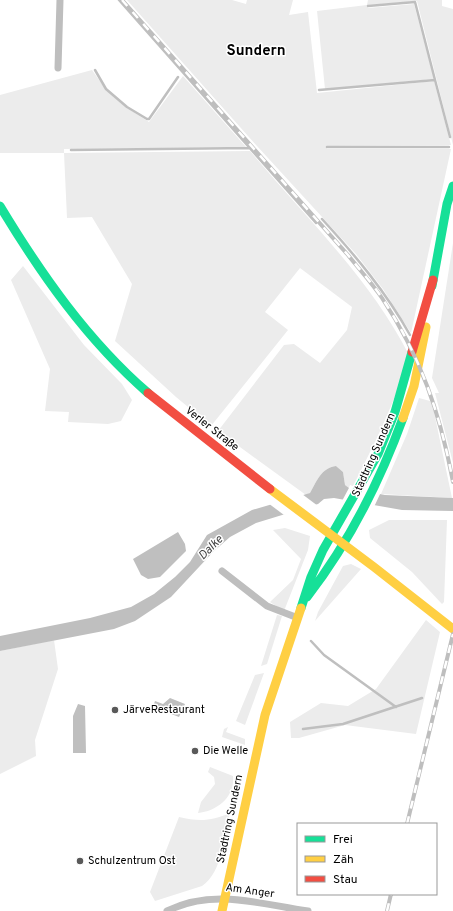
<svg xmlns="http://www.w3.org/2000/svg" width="453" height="911" font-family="Overpass,sans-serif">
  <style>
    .green { fill: #ececec }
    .water { fill: #bfbfbf }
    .pier { fill: #fff }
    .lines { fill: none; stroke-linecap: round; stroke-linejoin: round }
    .stream { stroke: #bfbfbf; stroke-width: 2.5 }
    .street { stroke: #bebebe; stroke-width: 7 }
    .fast { stroke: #16e098; stroke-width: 9 }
    .slow { stroke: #ffcf43; stroke-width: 9 }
    .jam { stroke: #f24e42; stroke-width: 9 }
    .rail-casing { stroke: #bebebe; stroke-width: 4 }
    .rail { stroke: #fff; stroke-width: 2.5; stroke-dasharray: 8; stroke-linecap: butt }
    .poi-dot { fill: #595959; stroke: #fff; stroke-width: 1.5 }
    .labels { text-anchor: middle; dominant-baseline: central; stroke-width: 3; stroke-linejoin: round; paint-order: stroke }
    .street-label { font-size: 11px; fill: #000; stroke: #fff }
    .poi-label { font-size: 11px; fill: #000; stroke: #fff; text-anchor: start }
    .water-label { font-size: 12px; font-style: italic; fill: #444; stroke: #fff }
    .district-label { font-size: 15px; font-weight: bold; fill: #000; stroke: #fff }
  </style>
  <rect width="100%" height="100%" fill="#fff"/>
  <!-- green -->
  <path class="green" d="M127,0h105l14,4 1,-4h46l-4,15 19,-3 9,81 117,-12 17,64 -125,1 1,3h124l-40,184 -28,-44 -27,-35 -99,-108z
    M368,0h74v6l11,3v136l-36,-144 -49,4v3l46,-4 20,75 -109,10 -8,-78 50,-6z
    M92,70l15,21 20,17 22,14 34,-46 63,71 -182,2v4l186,-2c56,67 119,126 159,204 -13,46 -34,88 -56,131l-3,-1 -1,3 -4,-3 -2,-13 -7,-6c-15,2 -19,15 -26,27l-4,2 -88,-64 66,-86 10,-1 26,19 27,-33 5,-23 -52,-39 -35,44 23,18 -77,96 -35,-29 -61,-56 17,-57 -40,-67 -25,1 -3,-65h-64v-58z
    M453,243v220l-18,-70h4l-7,-15z
    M23,266l61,79 38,39 10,16 -11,21 -13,3 -40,-2 1,-10 -24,-1 5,-42 -39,-89z
    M419,398l11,3 4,11 18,86 -71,-4 26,-60z
    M389,520h58l-3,82 -2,2 -30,-32 -42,-34 -1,-8z
    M285,528l25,8 -2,14 -24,61 -14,-9 23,-22 8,-21 -28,-29z
    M351,564l10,5 -46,52 3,-9 25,-46z
    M277,615l5,1 -15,48 -6,2z
    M426,620l14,12 -24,102 -71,-9 -46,13h-8l-1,-16 31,-19 27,3 28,-17z
    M54,640l4,29 -23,71 1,16 -36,18v-123z
    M264,673l-19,52 -9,-4 19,-46z
    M228,727l-2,5 19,7v6l-23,-8 2,-8z
    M210,767l23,9c2,21 -16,35 -35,37l3,-11 14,-18 -1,-7 -6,-5z
    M230,813c-5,22 -8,60 -28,73l-47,15 -5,-9 29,-75c20,5 33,4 51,-4z"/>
  <!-- water -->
  <path class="water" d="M336,466l7,6 2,13 4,3 36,7 68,3v13l-51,-1 -68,-12 -10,1 -6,5 -62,19 -26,14 -17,15 -42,45 -36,24 -21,8 -114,22v-15l90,-18 41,-11 23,-13 21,-17 15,-15 17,-27 45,-25 58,-17c7,-12 11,-25 26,-27z
    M178,532l7,12 1,7 -26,26 -12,2 -7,-4 -8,-16z
    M170,698l15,6 -6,13 -26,-10 2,-6 8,3z
    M78,704l7,2 1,47h-13v-37z"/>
  <!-- pier -->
  <path class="pier" d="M350,486l31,6 -7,15 -32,-6z
    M302,494l16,12 -34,9 -16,-12z"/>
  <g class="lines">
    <!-- stream -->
    <path class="stream" d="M119,0l197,223
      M368,6l47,-4 20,78
      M95,70l11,19 21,18 20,12h2l29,-42
      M319,90l116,-10 15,57
      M327,147h122
      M71,150l179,-2
      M322,219c33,36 64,73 88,116
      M311,641l13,14 72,52
      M303,729l40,-5 79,-26"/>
    <!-- street -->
    <path class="street" d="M58,68l2,-68
      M222,571l45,35 31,12
      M167,911c47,-23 92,-7 141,0"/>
    <!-- fast -->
    <path class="fast" d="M0,206c41,68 87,134 148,187
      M432,286l15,-82 6,-18
      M307,597c41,-53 73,-116 96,-179
      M301,608l10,-31 12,-27 55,-96 17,-42 17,-60"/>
    <!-- slow -->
    <path class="slow" d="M403,418l11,-32 12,-59
      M270,489l104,78 79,62
      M222,911l43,-196 36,-107"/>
    <!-- jam -->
    <path class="jam" d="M412,352l21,-72
      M148,393l122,96"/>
    <!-- rail casing -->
    <g class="rail-casing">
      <path id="rail" d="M122,0l226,255c11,14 24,28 34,43 39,59 58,115 71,184
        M407,824l46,-190
        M387,911l4,-17"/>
    </g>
    <!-- rail -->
    <use href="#rail" class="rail"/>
  </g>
  <!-- markers -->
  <g class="poi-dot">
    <circle cx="115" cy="710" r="4"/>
    <circle cx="195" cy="751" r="4"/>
    <circle cx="80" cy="861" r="4"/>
  </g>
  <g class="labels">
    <!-- street labels -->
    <g class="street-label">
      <text transform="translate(212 429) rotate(38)">Verler Straße</text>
      <text transform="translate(374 455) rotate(-66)">Stadtring Sundern</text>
      <text transform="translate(230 819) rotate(-78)">Stadtring Sundern</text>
      <text transform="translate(250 891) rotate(8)">Am Anger</text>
    </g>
    <!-- poi labels -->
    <g class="poi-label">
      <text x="123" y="710">JärveRestaurant</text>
      <text x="203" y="751">Die Welle</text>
      <text x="88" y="861">Schulzentrum Ost</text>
    </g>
    <!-- water labels -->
    <g class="water-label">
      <text transform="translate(211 548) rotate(-45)">Dalke</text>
    </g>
    <!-- district labels -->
    <g class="district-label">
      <text x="256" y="51">Sundern</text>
    </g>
  </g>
  <!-- legend -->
  <rect x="297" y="823" width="140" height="72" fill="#ffffff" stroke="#999999"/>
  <rect x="305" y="836" width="20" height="6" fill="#16e098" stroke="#999999"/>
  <text x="333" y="843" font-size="12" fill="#000000">Frei</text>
  <rect x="305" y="856" width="20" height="6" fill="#ffcf43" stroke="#999999"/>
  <text x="333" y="863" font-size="12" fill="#000000">Zäh</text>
  <rect x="305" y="876" width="20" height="6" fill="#f24e42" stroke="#999999"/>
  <text x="333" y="883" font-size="12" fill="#000000">Stau</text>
</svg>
